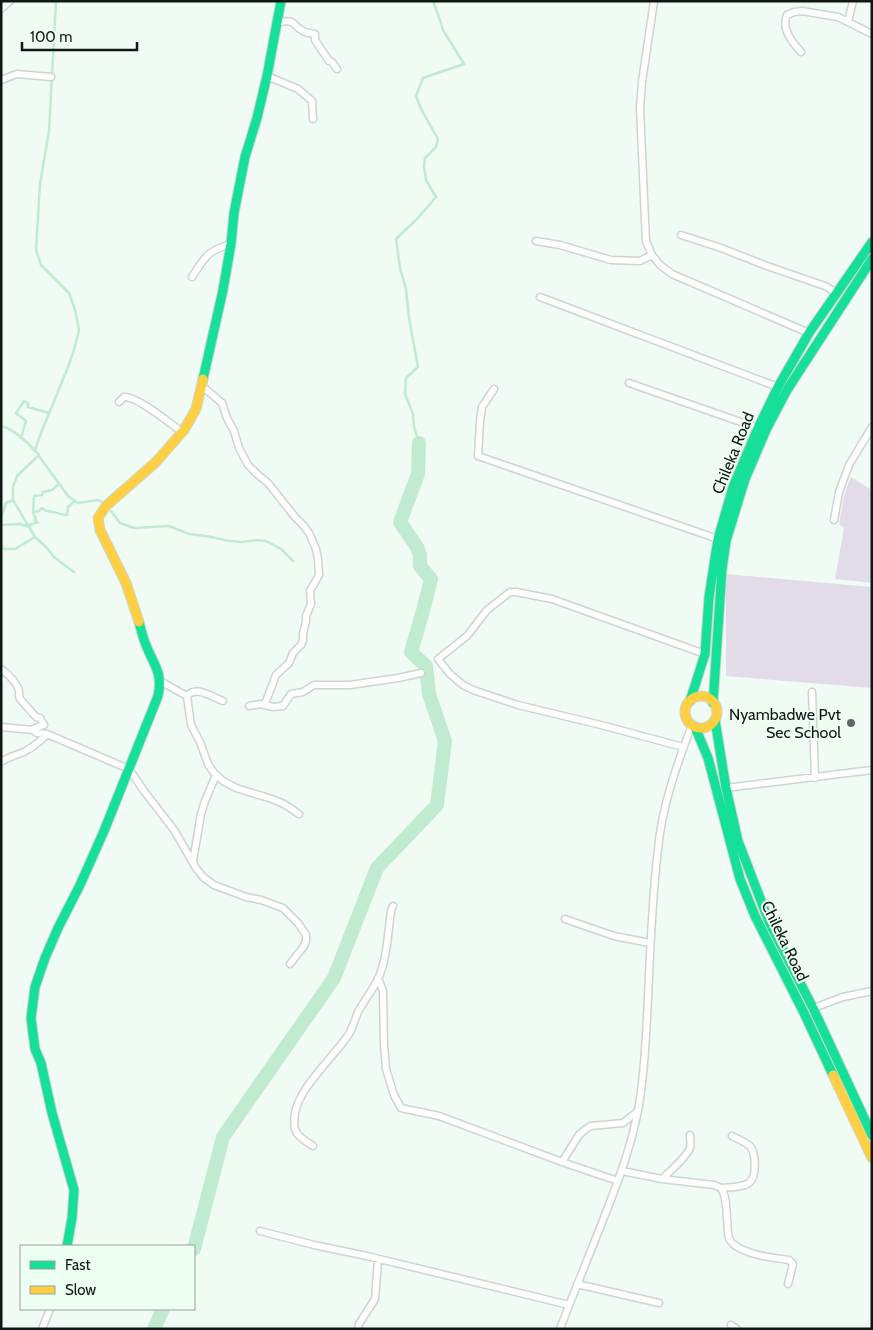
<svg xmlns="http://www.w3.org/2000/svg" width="873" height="1330" font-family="Cabin,sans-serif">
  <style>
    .green { fill: #e2dbea }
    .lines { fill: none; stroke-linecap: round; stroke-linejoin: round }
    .stream { stroke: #c1ebd1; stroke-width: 2.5 }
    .river { stroke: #c1ebd1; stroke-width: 14 }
    .street-casing { stroke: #ccd6cf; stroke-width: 9 }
    .fast-casing { stroke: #ccd6cf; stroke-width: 11 }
    .slow-casing { stroke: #ccd6cf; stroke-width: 11 }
    .street { stroke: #fdfefd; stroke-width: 6 }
    .fast { stroke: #16e098; stroke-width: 9 }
    .slow { stroke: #ffcf43; stroke-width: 9 }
    .poi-dot { fill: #5e6761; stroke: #ecfff2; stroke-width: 2 }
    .labels { text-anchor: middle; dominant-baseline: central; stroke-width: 4; stroke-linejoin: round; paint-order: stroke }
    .street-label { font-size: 16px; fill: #101813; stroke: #ecfff2 }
    .poi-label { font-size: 16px; fill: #101813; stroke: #ecfff2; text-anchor: end }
  </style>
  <rect width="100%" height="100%" fill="#f0fbf3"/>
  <!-- green -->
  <path class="green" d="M851,477l21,13v93l-37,-4 9,-51 -5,-4 5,-29z
    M726,574l146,13v101l-146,-12z"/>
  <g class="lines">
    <!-- stream -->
    <path class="stream" d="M56,1l-7,130 -9,53 -4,66 5,15 28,28 6,17 4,20 -5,20 -6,17 -27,66 -6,17 4,5 -22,21 -4,11v13l22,37 11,10 8,10 20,15
      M1,426c13,3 26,16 35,26
      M21,438l5,-17 -10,-8 8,-12 4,2v4l21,6
      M419,443l-5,-16 -1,-13 -8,-20 1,-16 12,-11 -9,-49 -3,-29 -6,-21 -4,-29 21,-20 19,-22 -10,-17 -2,-14 1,-8 11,-11 2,-8 -17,-30 -5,-13 7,-18 41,-14 -21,-34 -3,-10 -7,-19
      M39,456l29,40 10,7 20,-3 6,3
      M111,511l9,12 14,5 35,-2 20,8 17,2 24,5 12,1 15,-2 9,1 15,8 12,12
      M33,512l6,-1 3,-3 4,3c7,-1 13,4 21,4l1,-8 7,-6
      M1,518l5,-15 7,-3
      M1,525l19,-1 10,3
      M29,525l9,-3 -4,-2 2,-1 -3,-7 1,-16 8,-1 1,-3 9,-2 7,-6
      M1,546l3,3h11l20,-12"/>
    <!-- river -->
    <path class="river" d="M194,1249l29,-112 111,-159 43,-110 60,-63 8,-64 -16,-47 -3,-28 -15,-14 12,-41 8,-32 -11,-13v-11l-3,-8 -17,-25 18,-48 1,-31
      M154,1329l9,-20"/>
    <!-- street casing -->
    <g class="street-casing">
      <path id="street" d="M654,1l-12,81 -2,26 5,112 1,21 6,14 8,10 12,9 137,59
        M1,9l9,-8
        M277,18l4,4c15,-3 12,4 22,9 3,2 8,2 12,3v6l14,21 3,1 5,7
        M848,22l5,-21
        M801,52c-9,-10 -20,-23 -14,-37l7,-3 8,-1 36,6 34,17
        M267,76l31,13 14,12 1,18
        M1,80l16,-6 34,3
        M681,235l40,13 46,18 58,20 12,7
        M536,241l24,4 51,15 29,1 12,-6
        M192,277c13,-20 15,-26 39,-33
        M540,297l238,90
        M629,383l129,45
        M202,386l20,17 5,15 7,13 5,17 9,17 8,8 12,10 27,34 8,8 6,8 7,16 2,10 1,16 -9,16 1,13 -5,12v5l-3,13v6l-2,5 -8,8 -4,10 -13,12 -11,29
        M494,389l-12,18 -2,14 -2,35 240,83
        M119,402l5,-5c12,-2 47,27 58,35
        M834,520l5,-28 10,-27 23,-38
        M1,669c8,6 20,16 18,27l1,3 16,18 4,1 4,7 -11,4v1
        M160,681l27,15
        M812,692l3,86
        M187,696l4,29 9,17 8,22 6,9 9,8 13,7 36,11 12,5 15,10
        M187,696c9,-11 25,1 36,5
        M249,706l11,-2 13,3 10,-1 8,-12 12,-2 11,-7h36l48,-7 23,-5
        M1,727l32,3 4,3 10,1 82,35 15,22 30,39 22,38 7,9 11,8 32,12 15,3 22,8 15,15 8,12v6l-2,5 -14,18
        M683,747l-82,-22 -83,-20 -45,-15 -10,-5 -13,-11 -12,-15 29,-23 20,-26 23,-18h6l36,7 153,55
        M1,762c7,-5 15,-7 23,-10 9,-5 16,-10 23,-18
        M726,788l146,-18
        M193,861l8,-47 4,-13 11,-26
        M565,919l49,17 36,7
        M378,978l5,13 1,54 2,24 8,26 7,13 38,8 123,46 56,19
        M811,1009l32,-12 29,-6
        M313,1146c-16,-10 -21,-13 -18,-33 5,-27 39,-56 54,-79 4,-7 6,-15 9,-22 6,-11 14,-21 20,-33 9,-19 10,-47 13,-68l2,-5
        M562,1162l17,-27 7,-6 5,-3 32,-3 15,-12
        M622,1171l40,8 52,6 7,3c6,9 5,20 6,30 1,6 0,14 2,20 6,16 45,20 60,22l4,4 -5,20
        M662,1179c8,-8 24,-21 28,-31 1,-4 0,-9 0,-13
        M721,1188c8,-1 21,0 28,-5 8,-6 7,-30 1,-37 -5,-4 -12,-7 -18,-10
        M260,1231l54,14 53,11 202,49
        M577,1284l82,19
        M731,1325l6,4
        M42,1329l8,-20
        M358,1329l1,-5 16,-25 3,-39
        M560,1329c14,-37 29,-73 43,-109 15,-38 29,-75 36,-115 6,-35 7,-71 9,-106 2,-50 4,-100 10,-150 4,-43 19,-85 34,-124"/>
    </g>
    <!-- fast casing -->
    <g class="fast-casing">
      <path id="fast" d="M203,379l20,-89 8,-46 3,-31 11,-56 12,-39 10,-42 14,-75
        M690,701l15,-47 4,-57 9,-58 15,-52 25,-59 20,-41 31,-54 63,-91
        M713,703l9,-134 4,-28 19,-62 21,-49 21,-40 85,-131
        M715,720l11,68 12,53 32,83 43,84 59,127
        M695,727l13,31 32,121 15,37 49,97 29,62
        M67,1246l5,-28 2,-28 -22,-77 -11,-50 -6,-14 -4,-31 4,-31 10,-29 13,-30 22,-43 24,-54 54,-135c5,-24 -4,-30 -12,-51 -3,-7 -5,-15 -7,-23"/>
    </g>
    <!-- slow casing -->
    <g class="slow-casing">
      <path id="slow" d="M139,622l-13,-39 -26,-53 -2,-12 8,-12 50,-44 28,-32 12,-21 7,-30
        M685 712a16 16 0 1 1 32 0a16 16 0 1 1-32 0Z
        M833,1075l39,83"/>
    </g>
    <!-- street -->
    <use href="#street" class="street"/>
    <!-- fast -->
    <use href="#fast" class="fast"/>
    <!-- slow -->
    <use href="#slow" class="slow"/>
  </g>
  <!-- markers -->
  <circle class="poi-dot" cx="851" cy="723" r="5"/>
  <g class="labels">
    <!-- street labels -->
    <g class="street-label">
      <text transform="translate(733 453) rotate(-68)">Chileka Road</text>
      <text transform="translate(785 941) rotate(64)">Chileka Road</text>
    </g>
    <!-- poi labels -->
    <g class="poi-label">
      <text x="841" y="714">Nyambadwe Pvt<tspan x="841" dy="18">Sec School</tspan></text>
    </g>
  </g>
  <!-- border -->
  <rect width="873" height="1330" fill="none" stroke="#101813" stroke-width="5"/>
  <!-- legend -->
  <rect x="20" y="1245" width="175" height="65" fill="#ecfff2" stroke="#94a399"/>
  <rect x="30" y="1261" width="25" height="8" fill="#16e098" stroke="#94a399"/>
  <text x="65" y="1270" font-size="15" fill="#101813">Fast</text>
  <rect x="30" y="1286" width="25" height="8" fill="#ffcf43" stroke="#94a399"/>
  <text x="65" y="1295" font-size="15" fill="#101813">Slow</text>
  <!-- scale -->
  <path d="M22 42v8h115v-8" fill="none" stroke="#101813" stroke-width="2.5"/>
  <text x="30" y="42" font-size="15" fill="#101813" stroke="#ecfff2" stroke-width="4" paint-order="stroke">100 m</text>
</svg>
